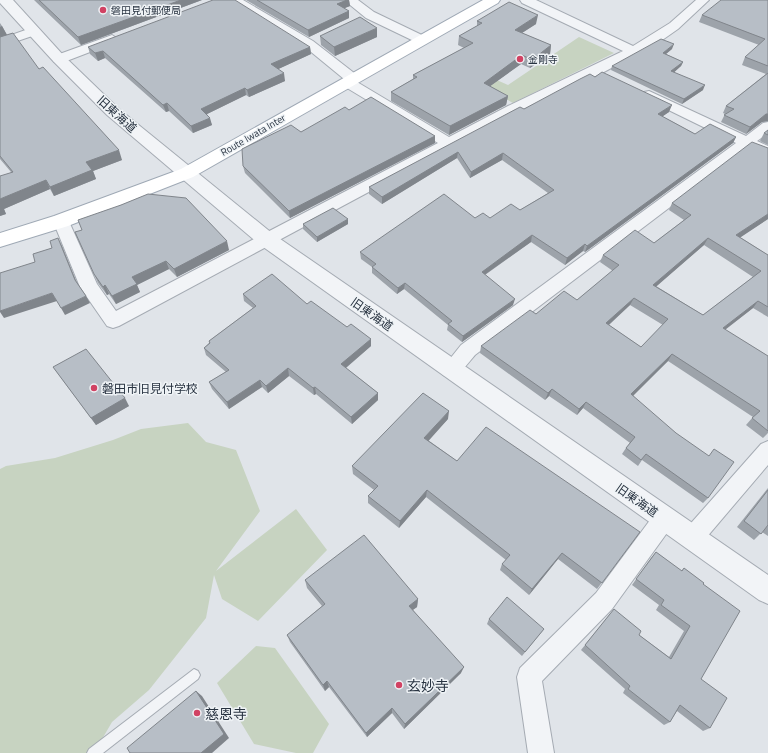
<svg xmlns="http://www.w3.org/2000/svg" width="768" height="753" font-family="'Titillium Web','Noto Sans JP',sans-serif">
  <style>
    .green { fill: #c7d3c1 }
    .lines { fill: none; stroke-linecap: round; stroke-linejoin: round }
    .service-casing { stroke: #a5abb3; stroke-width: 2 }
    .minor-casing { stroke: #a5abb3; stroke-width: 2 }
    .tertiary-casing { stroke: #a5abb3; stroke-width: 2 }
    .primary-casing { stroke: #9fa9b5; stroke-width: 2 }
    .service { fill: #f2f4f7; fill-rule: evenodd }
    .minor { fill: #f2f4f7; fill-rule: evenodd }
    .tertiary { fill: #f2f4f7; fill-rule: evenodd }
    .primary { fill: #fff; fill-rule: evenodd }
    .wall { fill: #9da3aa; fill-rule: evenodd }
    .shaded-wall { fill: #80858b }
    .building { fill: #b7bec6; stroke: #80858b; fill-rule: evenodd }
    .poi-dot { fill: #d14263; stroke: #eff3f6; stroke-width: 1.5 }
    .labels { text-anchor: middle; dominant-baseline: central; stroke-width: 3; stroke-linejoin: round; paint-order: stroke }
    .far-poi-label { font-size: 10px; fill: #283341; stroke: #eff3f6; text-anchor: start }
    .far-street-label { font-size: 10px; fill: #283341; stroke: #eff3f6 }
    .street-label { font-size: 12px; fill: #283341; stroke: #eff3f6 }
    .poi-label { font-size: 12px; fill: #283341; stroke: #eff3f6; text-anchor: start }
    .near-poi-label { font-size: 14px; fill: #283341; stroke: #eff3f6; text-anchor: start }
  </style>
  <rect width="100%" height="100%" fill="#e0e4e9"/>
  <!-- green -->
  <path class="green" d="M579,37l35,16 -101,50 -48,-27 9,-6 34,15z
    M188,423l18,19 30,8 24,61 -44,60 80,-62 31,41 -69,71 -36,-22 -8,-24 -8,43 -57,72 -37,32 -18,31h-94v-284l6,-3 49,-8 58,-18 28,-11z
    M256,646l19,2 54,76 -16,29h-17l-42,-9 -37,-61z"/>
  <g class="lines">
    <!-- service casing -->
    <g class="service-casing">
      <path id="service" d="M194,669l4,2 2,4 -2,4 -95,74h-16l2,-4z"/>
    </g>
    <!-- minor casing -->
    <g class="minor-casing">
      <path id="minor" d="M228,0h15l70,41 45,35 2,3 -3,3 92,55 59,-31 115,-55 -101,-48 -2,-3h16l97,46 37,-23 26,-23h13l-31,29 -20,14 -56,30 -84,39 -399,214 -6,2 -6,-2 -27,-39 -27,-66 2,-4 6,-2 6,2 30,67 19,27 322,-168 -96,-58 -2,-3 4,-3 -39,-32z
        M344,0h14l16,12 52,25 2,3 -2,3h-8l-52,-25z
        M34,27l4,1 2,3 -2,3 -38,13v-8z
        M112,35l6,4 -2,3 -52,20h-10l-1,-3 1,-3z
        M649,91l97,45 17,-13 5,-1v11l-11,8 11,5v11l-20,-9 -273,207c-9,10 -17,25 -32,20l-2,-5 20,-25 275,-202 -92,-45 -2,-3 2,-3z
        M768,441v24l-68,80 -8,3 -8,-3 -3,-7 3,-7 77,-87z
        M664,509l8,3 3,7 -3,7 -60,83 -70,72 12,72h-26l-11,-76 3,-9 76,-75 60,-81z"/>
    </g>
    <!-- tertiary casing -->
    <g class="tertiary-casing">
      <path id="tertiary" d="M0,0h13l51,56 55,53 154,125 495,341v29l-9,-4 -500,-356 -152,-129 -53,-53 -54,-59z"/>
    </g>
    <!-- primary casing -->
    <g class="primary-casing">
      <path id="primary" d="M483,0h17l-2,3 -305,174 -125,49 -68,21v-14l54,-17 127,-47z"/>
    </g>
    <!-- service -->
    <use href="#service" class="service"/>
    <!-- minor -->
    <use href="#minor" class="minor"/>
    <!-- tertiary -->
    <use href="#tertiary" class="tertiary"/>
    <!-- primary -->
    <use href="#primary" class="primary"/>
  </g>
  <!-- wall -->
  <path class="wall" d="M34,0h168l-121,45z
    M246,0h103l1,6 -6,2 5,3v7l-40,19z
    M768,0v121l-6,1 -16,12 -25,-12 4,-8 -2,-1 3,-7 40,-32 -24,-9 3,-8 14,-12 -60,-23 3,-7z
    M477,21l59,3 -14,9 29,12 -1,9 -20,14 -9,-4 -31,22 18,10 -2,9 -57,30 -58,-34v-9l22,-13v-4l51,-27 -6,-3 1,-9 18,-10z
    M0,23l2,3 5,9 32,34 83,91 -29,11 3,8 -42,17 -4,-7 -46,20 2,5 -6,2 11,-44 -11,-13z
    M320,36l57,1 -42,19 -14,-11z
    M88,47h222l1,7 -33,15 7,12 -36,16 -3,-2 -39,19 5,11 -19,8 -24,-22 -3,1 -61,-54 -7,3 -8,-7z
    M672,49l-6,5 17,8 -2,4 -7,6 29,18 -21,14 -71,-34 1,-4z
    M595,77l74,35 -7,4 33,18 41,3 -3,6 -148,109 -2,-1 -18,14 -34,-23 -46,33 28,30 -51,37 -15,-12 1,-5 -44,-36 -7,5 -25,-21v-6l-11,-8 -1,-7 115,-34h15l30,-8 28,-17 -46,-33 -32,18 -13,-20 -75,46 -13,-10v-7l155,-78z
    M349,110l86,26v7l-145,75 -45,-45 -2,-7 58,-34z
    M768,130v15l-8,-4 4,-8z
    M768,148v71l-28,18 28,18v62l-15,-9 -28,22 43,26v77l-5,5 -17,-13 7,-8 -85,-56 -35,34 75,103 -5,5 -61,-43 -4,6 -16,-12 4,-6 4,-5 -47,-35 -6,7 -28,-19 -4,4 -65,-47 1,-7 55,-32 41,-14 36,-29 -13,-9 3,-7 51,-12 30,-23 -15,-10 3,-7zM704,245l49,32 -50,38 -47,-29zM630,305l33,20 -22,22 -32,-22z
    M303,224h45l-31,18 -14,-13z
    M75,232l154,18 -52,27 -8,-8 -32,16 3,7 -24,12 -7,-10 -2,1 -9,-12z
    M243,294l64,10 40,23 24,12v7l-25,22 32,25v7l-26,24 -36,-30 -2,1 -25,-19 -21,17 -6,-6 -33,22 -17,-20 -3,-7 17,-10 -20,-17 -2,-7 5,-5v-2l44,-33 -9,-7z
    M53,367l76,39 -33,19z
    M448,419l-20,21 29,21 183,71 -43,57 -39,-30 -29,36 -29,-25 2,-6 4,-4 -80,-63 -27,31 -31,-25v-7l6,-6 -21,-16 -1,-8z
    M768,488v48l-6,-4 -8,8 -17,-13z
    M656,552l25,19 3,-3 19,16 -2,95 9,49 -7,3 -26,-20 -7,11 -6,3 -41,-32 2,-4 -44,-39 33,-41 25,26 30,22 15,-26 -28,-21 3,-5 -27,-20 19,-27z
    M305,580l113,19 -1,8 -4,3 48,63 -57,56 -12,-16 -25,24 -38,-50 -4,4 -35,-49 -3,-7 35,-29 -15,-18z
    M489,619l55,10 -22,27 -35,-32z"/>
  <!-- shaded-wall -->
  <path class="shaded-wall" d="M181,0h21l-121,45 -3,-8z
    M347,0h2l1,6 -12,5 -1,-7z
    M349,11v7l-40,19 -1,-7z
    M538,15l-2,9 -22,14 1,-8z
    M2,26l5,9 -7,3v-11z
    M377,28v9l-42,19 -1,-9z
    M674,44l-2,5 -11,9 2,-5z
    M551,45l-1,9 -20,14 2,-8z
    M310,47l1,7 -39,18 -1,-8z
    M103,51l2,7 -7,3 -3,-8z
    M522,55l-1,9 -39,28 2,-9z
    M683,62l-2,4 -11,10 1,-5z
    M284,73l1,8 -36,16 -2,-7z
    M705,85l-2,5 -21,14 2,-5z
    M245,88l1,7 -43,21 -2,-7z
    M508,96l-2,9 -57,30 1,-9z
    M167,103l2,8 -3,1 -3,-7z
    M672,105l-3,7 -13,9 2,-7z
    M766,114h2v7l-6,1 -16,12 4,-7z
    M210,118l2,7 -19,8 -2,-7z
    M435,136v7l-145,75 -1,-7z
    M736,137l-3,6 -148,109 2,-6z
    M119,150l3,10 -29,11 3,8 -42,17 -4,-9 36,-25z
    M458,152l-1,6 -75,46v-7z
    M503,153l-1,7 -32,18 1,-6z
    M46,180l4,9 -46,20 2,5 -6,2v-17z
    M768,214v5l-36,24 4,-8z
    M348,219v5l-31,18v-5z
    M532,235l-1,7 -51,36 2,-6z
    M58,238l4,8 17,42 -4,-8z
    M708,238l-4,7 -54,47 3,-7z
    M227,241l2,9 -52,27 -3,-8z
    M585,244l-2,7 -18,14 2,-7z
    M166,261l3,8 -32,16 3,7 -24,12 -4,-8 20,-19z
    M405,283l-1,6 -7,5 1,-6z
    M105,285l4,9 -2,1 -4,-8z
    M52,293l5,8 -53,17 -4,-6v-1z
    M86,296l4,7 -25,12 -4,-7z
    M634,298l-4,7 -27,25 3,-7z
    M515,299l-2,6 -51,37 1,-6z
    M758,301l-5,7 -35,27 5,-7z
    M371,339v7l-29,25 -1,-7z
    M672,354l-4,7 -40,40 3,-7z
    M288,368l1,8 -21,17 -2,-7z
    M260,380l2,7 -33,22 -2,-7z
    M315,387l1,7 -2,1 -1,-7z
    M552,389l-3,7 -4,4 3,-7z
    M378,393v7l-26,24 -1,-7z
    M125,398l4,8 -33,19 -5,-7z
    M586,402l-3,6 -6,7 2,-6z
    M449,411l-1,8 -24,27v-8z
    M427,490l-1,7 -27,31 1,-7z
    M562,553l-4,6 -29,36 3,-6z
    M418,599l-1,8 -9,6 1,-7z
    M464,667l-3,6 -57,56 1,-5z
    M327,681l2,6 -4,4 -2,-6z
    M196,691l6,5 27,42 -17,15h-11z
    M392,708v5l-25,24 -1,-4z"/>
  <!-- building -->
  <path class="building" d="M39,0h142l-103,37z
    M213,0h22l75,47 -39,17 13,9 -37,17 -2,-2 -44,21 9,9 -19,8 -24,-23 -4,2 -60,-54 -8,2 -7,-6z
    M257,0h90l-10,4 12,7 -41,19z
    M721,0h47v66l-23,-9 20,-18 -63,-24z
    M509,2l29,13 -23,15 36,15 -19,15 -10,-5 -38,28 24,13 -58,30 -59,-34 26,-15 -4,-2 60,-32 -14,-7 23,-13 -5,-2z
    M360,17l17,11 -43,19 -14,-11z
    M13,33l26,36 4,-2 76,83 -33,12 6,8 -42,17 -4,-7 -46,19v-23l13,-4 -13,-16v-119z
    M661,39l13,5 -11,9 20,9 -12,9 34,14 -21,14 -72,-33z
    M602,72l70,33 -14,9 37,20 15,-10 26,13 -149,109 -2,-2 -18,14 -35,-23 -50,37 33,27 -52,37 -15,-12 4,-3 -47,-38 -7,5 -26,-21 4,-3 -16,-12 84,-58 31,24 8,-5 7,5 21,-14 9,6 34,-20 -51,-37 -32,19 -13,-20 -76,45 -13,-10 151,-80 4,2 56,-30 10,-5 5,3z
    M768,73v41h-2l-16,13 -26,-12 10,-6 -8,-3z
    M371,97l64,39 -146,75 -46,-45 -1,-17 49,-24 10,7 44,-25 4,3z
    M768,130v5l-4,-2z
    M752,142l16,6v66l-32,21 32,20v52l-10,-6 -35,27 45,28v75l-16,-13 8,-7 -88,-57 -41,40 45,39 33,23 5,-7 20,13 -26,36 -62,-44 -5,6 -15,-12 9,-11 -49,-35 -7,7 -27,-20 -4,4 -67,-47 49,-36 6,4 28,-23 13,9 42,-35 -16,-10 32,-25 19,13 37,-28 -19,-12zM708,238l53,33 -58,44 -50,-30zM634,298l34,21 -27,28 -35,-24z
    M148,194l38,4 41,43 -53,28 -8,-8 -34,16 5,7 -25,12 -7,-11 -2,2 -9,-13 -19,-42 7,-2 -4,-10 43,-15z
    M333,208l15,11 -31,18 -14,-13z
    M58,238l17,42 11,16 -25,12 -9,-15 -52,18v-38l35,-11 -2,-8 19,-6 -2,-7z
    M272,274l35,30 4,-3 36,26 4,-3 20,15 -30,25 37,29 -27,24 -36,-30 -2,1 -25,-20 -22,18 -6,-6 -33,22 -18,-20 20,-12 -25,-22 6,-5 -1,-2 47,-35 -13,-12z
    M86,349l39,49 -34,20 -38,-51z
    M423,393l26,18 -25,27 33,23 29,-34 154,105 -38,51 -40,-30 -30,36 -30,-25 8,-9 -83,-65 -27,31 -32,-25 10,-10 -26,-20z
    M768,490v35l-7,9 -17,-13z
    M364,535l54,64 -9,7 55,61 -59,57 -13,-16 -26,25 -39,-52 -4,4 -36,-50 38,-31 -20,-24z
    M656,552l26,19 2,-3 20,15 -1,1 37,27 -39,68 26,19 -17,30 -30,-23 -10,17 -42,-33 2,-3 -45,-41 29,-36 27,22 -2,4 32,24 19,-33 -29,-21 3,-5 -28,-21z
    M507,597l37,32 -19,23 -36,-33z
    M196,691l28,43 -23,19h-71l-3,-5z"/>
  <!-- markers -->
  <g class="poi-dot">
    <circle cx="103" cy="10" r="4"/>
    <circle cx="520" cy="59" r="4"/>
    <circle cx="94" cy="388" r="4"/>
    <circle cx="399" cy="685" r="4"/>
    <circle cx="197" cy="713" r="4"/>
  </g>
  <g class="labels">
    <!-- far-poi labels -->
    <g class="far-poi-label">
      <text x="111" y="10">磐田見付郵便局</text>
      <text x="528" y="59">金剛寺</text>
    </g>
    <!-- far-street labels -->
    <g class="far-street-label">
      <text transform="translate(253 135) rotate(-30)">Route Iwata Inter</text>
    </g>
    <!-- street labels -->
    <g class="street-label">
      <text transform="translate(117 114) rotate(42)">旧東海道</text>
      <text transform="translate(372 314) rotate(35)">旧東海道</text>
      <text transform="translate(637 500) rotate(35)">旧東海道</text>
    </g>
    <!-- poi labels -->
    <g class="poi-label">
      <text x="102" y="388">磐田市旧見付学校</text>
    </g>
    <!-- near-poi labels -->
    <g class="near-poi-label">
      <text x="407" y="685">玄妙寺</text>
      <text x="205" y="713">慈恩寺</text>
    </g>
  </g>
</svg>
